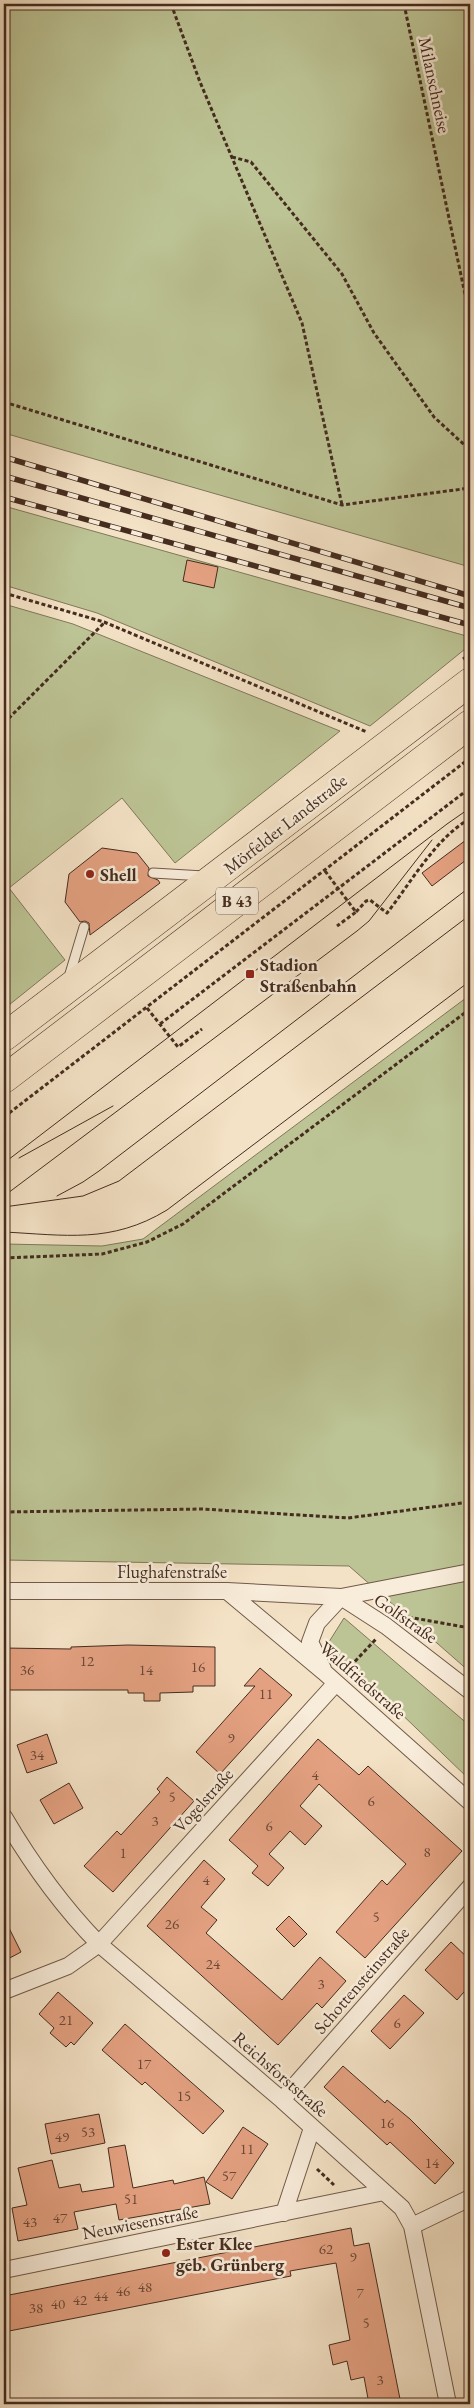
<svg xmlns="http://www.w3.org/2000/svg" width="474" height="2408" font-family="'EB Garamond',serif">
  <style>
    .green { fill: #bcc394; stroke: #80785a }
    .building { fill: #e4a181; stroke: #442c1f }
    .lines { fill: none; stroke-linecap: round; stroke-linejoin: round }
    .service-casing { stroke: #705a49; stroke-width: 11 }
    .minor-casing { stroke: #705a49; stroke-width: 18 }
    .trunk-casing { stroke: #442c1f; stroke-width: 29 }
    .path { stroke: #442c1f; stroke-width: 3; stroke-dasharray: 4 2.5; stroke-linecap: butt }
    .service { stroke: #f8ecda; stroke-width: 9 }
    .minor { stroke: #f8ecda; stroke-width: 16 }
    .trunk { stroke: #f4e2c6; stroke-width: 28 }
    .tram { stroke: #442c1f; stroke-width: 1 }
    .rail-casing { stroke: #442c1f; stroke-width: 5.5 }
    .rail { stroke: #f8ecda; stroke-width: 4; stroke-dasharray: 11; stroke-linecap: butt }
    .poi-dot { fill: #8f2418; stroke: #f8ecda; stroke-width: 2 }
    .labels { text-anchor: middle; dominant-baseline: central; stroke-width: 5; stroke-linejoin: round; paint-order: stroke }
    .number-label { font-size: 15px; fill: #6c4938 }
    .shield { fill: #f8ecda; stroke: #7a6657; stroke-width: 1 }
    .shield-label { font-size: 16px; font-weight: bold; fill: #442c1f }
    .street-label { font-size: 18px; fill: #442c1f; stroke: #f8ecda }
    .poi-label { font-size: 18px; font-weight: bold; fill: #442c1f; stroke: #f8ecda; text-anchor: start }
  </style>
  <rect width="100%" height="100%" fill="#f4e2c6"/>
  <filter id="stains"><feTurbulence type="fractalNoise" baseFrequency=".004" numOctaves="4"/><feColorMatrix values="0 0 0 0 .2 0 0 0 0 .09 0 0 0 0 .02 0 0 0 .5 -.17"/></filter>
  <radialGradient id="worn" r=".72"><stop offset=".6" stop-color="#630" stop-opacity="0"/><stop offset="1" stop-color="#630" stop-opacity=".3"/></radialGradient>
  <!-- green -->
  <path class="green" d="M4,4h466v563l-466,-134z
    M4,506l466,131v8l-100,81 -273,-113 -93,-28z
    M4,604l69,20 267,107 -165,132 -53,-65 -113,90 56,72 -61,49z
    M470,995v677l-121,-106 -345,-6v-316l98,2 41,-7z
    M344,1618l126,108v54l-107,-103 -36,-32z"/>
  <!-- building -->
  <path class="building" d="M187,560l31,7 -4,21 -31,-7z
    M470,837v20l-38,29 -10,-13z
    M102,848l35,5 12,15 -1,8 10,4 2,3 -70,52 -1,-12 -4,-2 -5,1 -15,-20 4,-28z
    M128,1645l87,2v39h-22v6l-33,1v8h-16v-8h-16v-3h-124v-42l67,1v-2z
    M260,1668l32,27 -72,79 -24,-22 59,-66h-11z
    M47,1734l10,29 -30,10 -10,-28z
    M318,1739l41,36 9,-9 94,85 -97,107 -29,-26 46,-52 5,5 19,-21 -87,-80 -19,22 22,20 -17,19 -15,-14 -21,23 15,14 -16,18 -16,-13 6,-7 -29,-26z
    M167,1777l27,24 -81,91 -29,-26 33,-35 4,4 39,-43 -3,-3z
    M69,1783l14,25 -29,16 -14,-24z
    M204,1860l21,19 -24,28 16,13 -11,13 76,67 38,-43 26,24 -24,27 -5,-5 -39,42 -131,-119z
    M289,1916l18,18 -13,13 -18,-18z
    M4,1918l17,34 -17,9z
    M451,1942l19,18v25l-13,15 -32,-30z
    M58,1992l35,31 -19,22 -3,-3 -5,5 -16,-14 4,-5 -15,-14z
    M404,1995l20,18 -34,36 -19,-18z
    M125,2024l99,87 -21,23 -58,-52 -3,3 -40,-35z
    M343,2066l42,37 2,-3 23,19 44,44 -19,21 -45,-42 -3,3 -63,-58z
    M99,2114l6,29 -54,11 -6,-30z
    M243,2127l25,17 -36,55 -26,-17z
    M125,2145l8,43 40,-8 1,4 30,-7 6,27 -91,16 -3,-16 -42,8 4,17 -60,12 -6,-33 15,-3 -9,-37 34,-8 7,28 21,-4 2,8 32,-5 -6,-39z
    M351,2228l3,18 15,-3 32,161h-32l-5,-27 -13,3 -4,-19 -14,4 -4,-20 21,-5 -14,-77 -46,8 1,5 -287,56v-36z"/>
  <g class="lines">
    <!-- service casing -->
    <g class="service-casing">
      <path id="service" d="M153,873l51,3
        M69,977l15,-50"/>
    </g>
    <!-- minor casing -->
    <g class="minor-casing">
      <path id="minor" d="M4,1591h223l114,6 129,-25
        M227,1591l97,81 146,130
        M341,1597l45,29 84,65
        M323,1669l-13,-27 7,-19 24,-26
        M4,1817c27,46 57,88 95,127l183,156 120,108 10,18 36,178
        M4,1991l64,-25 31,-22 237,-261
        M282,2100l188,-213
        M284,2213l28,-85
        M412,2226l58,-28
        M4,2270l380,-78"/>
    </g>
    <!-- trunk casing -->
    <g class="trunk-casing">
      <path id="trunk" d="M4,1037l466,-355
        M4,1079l466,-355"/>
    </g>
    <!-- path -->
    <path class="path" d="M171,4l29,78 102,241 40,182
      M404,4l66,314
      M4,8l22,-4
      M232,157l19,5 91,112 32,59 60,84 36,33
      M4,402l338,103 128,-17
      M470,524l-4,12 4,6
      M4,593l100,29 263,110
      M463,659l7,-5
      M4,723l100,-100
      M325,871l31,41 -19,14
      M356,912l10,-11 4,-1 17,13c23,-29 50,-77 83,-94
      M147,1008l31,39 24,-18
      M160,1024l310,-236
      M4,1117l466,-359
      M4,1258l98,-4 45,-12 36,-18 287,-215
      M4,1512l198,-3 146,9 122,-16
      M402,1616l68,12
      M346,1671l30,-32
      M317,2169l17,16"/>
    <!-- service -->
    <use href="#service" class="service"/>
    <!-- minor -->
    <use href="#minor" class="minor"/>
    <!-- trunk -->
    <use href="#trunk" class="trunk"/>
    <!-- tram -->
    <path class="tram" d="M19,1158l94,-52
      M4,1163l443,-339 23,-16
      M4,1196l353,-265 12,-10 63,-81
      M57,1196l26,-14 16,-11 371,-284
      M4,1207l79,-11 36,-15 351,-266
      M4,1232c61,3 107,12 163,-22l303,-229"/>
    <!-- rail casing -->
    <g class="rail-casing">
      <path id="rail" d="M4,457l466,139
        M4,476l466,132
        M4,497l466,128"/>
    </g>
    <!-- rail -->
    <use href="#rail" class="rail"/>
  </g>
  <!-- markers -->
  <g class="poi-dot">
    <circle cx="90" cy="874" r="5"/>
    <rect x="245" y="969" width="10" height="10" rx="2.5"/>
    <circle cx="166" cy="2253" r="5"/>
  </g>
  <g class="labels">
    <!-- number labels -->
    <g class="number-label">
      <text x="87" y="1660">12</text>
      <text x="198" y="1666">16</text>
      <text x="27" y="1669">36</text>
      <text x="146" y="1669">14</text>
      <text x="266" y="1693">11</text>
      <text x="231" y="1737">9</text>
      <text x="37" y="1754">34</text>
      <text x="315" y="1774">4</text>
      <text x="172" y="1796">5</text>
      <text x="371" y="1800">6</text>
      <text x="155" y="1820">3</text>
      <text x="269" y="1825">6</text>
      <text x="427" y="1851">8</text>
      <text x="123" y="1852">1</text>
      <text x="206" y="1879">4</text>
      <text x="376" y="1916">5</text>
      <text x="172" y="1923">26</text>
      <text x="213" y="1963">24</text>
      <text x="321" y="1983">3</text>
      <text x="66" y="2019">21</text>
      <text x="397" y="2022">6</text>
      <text x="144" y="2063">17</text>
      <text x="184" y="2095">15</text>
      <text x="387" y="2122">16</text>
      <text x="88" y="2131">53</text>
      <text x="62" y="2136">49</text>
      <text x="247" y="2148">11</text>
      <text x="432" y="2162">14</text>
      <text x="229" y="2175">57</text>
      <text x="131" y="2198">51</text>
      <text x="60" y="2217">47</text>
      <text x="30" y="2221">43</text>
      <text x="326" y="2248">62</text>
      <text x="353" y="2256">9</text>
      <text x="145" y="2286">48</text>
      <text x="123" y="2290">46</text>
      <text x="360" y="2292">7</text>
      <text x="101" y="2295">44</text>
      <text x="80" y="2299">42</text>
      <text x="58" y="2303">40</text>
      <text x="36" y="2307">38</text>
      <text x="366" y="2322">5</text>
      <text x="380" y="2379">3</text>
    </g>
    <!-- shield labels -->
    <rect class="shield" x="216" y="887.5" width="42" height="27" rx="4"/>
    <g class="shield-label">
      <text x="237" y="901">B 43</text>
    </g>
    <!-- street labels -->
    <g class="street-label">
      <text transform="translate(435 85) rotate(78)">Milanschneise</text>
      <text transform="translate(285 824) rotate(-38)">Mörfelder Landstraße</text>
      <text x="172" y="1571">Flughafenstraße</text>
      <text transform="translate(406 1618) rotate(35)">Golfstraße</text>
      <text transform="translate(363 1680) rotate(41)">Waldfriedstraße</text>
      <text transform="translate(203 1800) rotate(-48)">Vogelstraße</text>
      <text transform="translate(361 1980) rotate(-49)">Schottensteinstraße</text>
      <text transform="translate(281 2074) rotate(41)">Reichsforststraße</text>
      <text transform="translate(140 2222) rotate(-11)">Neuwiesenstraße</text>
    </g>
    <!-- poi labels -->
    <g class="poi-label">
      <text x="100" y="874">Shell</text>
      <text x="260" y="964">Stadion<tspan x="260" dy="21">Straßenbahn</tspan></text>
      <text x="176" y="2243">Ester Klee<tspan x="176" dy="21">geb. Grünberg</tspan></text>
    </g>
  </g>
  <!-- margin -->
  <rect width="474" height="2408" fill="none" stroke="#f4e2c6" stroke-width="20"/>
  <rect x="5" y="5" width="464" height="2398" fill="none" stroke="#442c1f" stroke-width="2.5"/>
  <rect x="10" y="10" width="454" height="2388" fill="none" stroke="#442c1f"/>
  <rect width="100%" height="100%" filter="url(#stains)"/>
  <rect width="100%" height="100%" fill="url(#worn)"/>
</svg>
